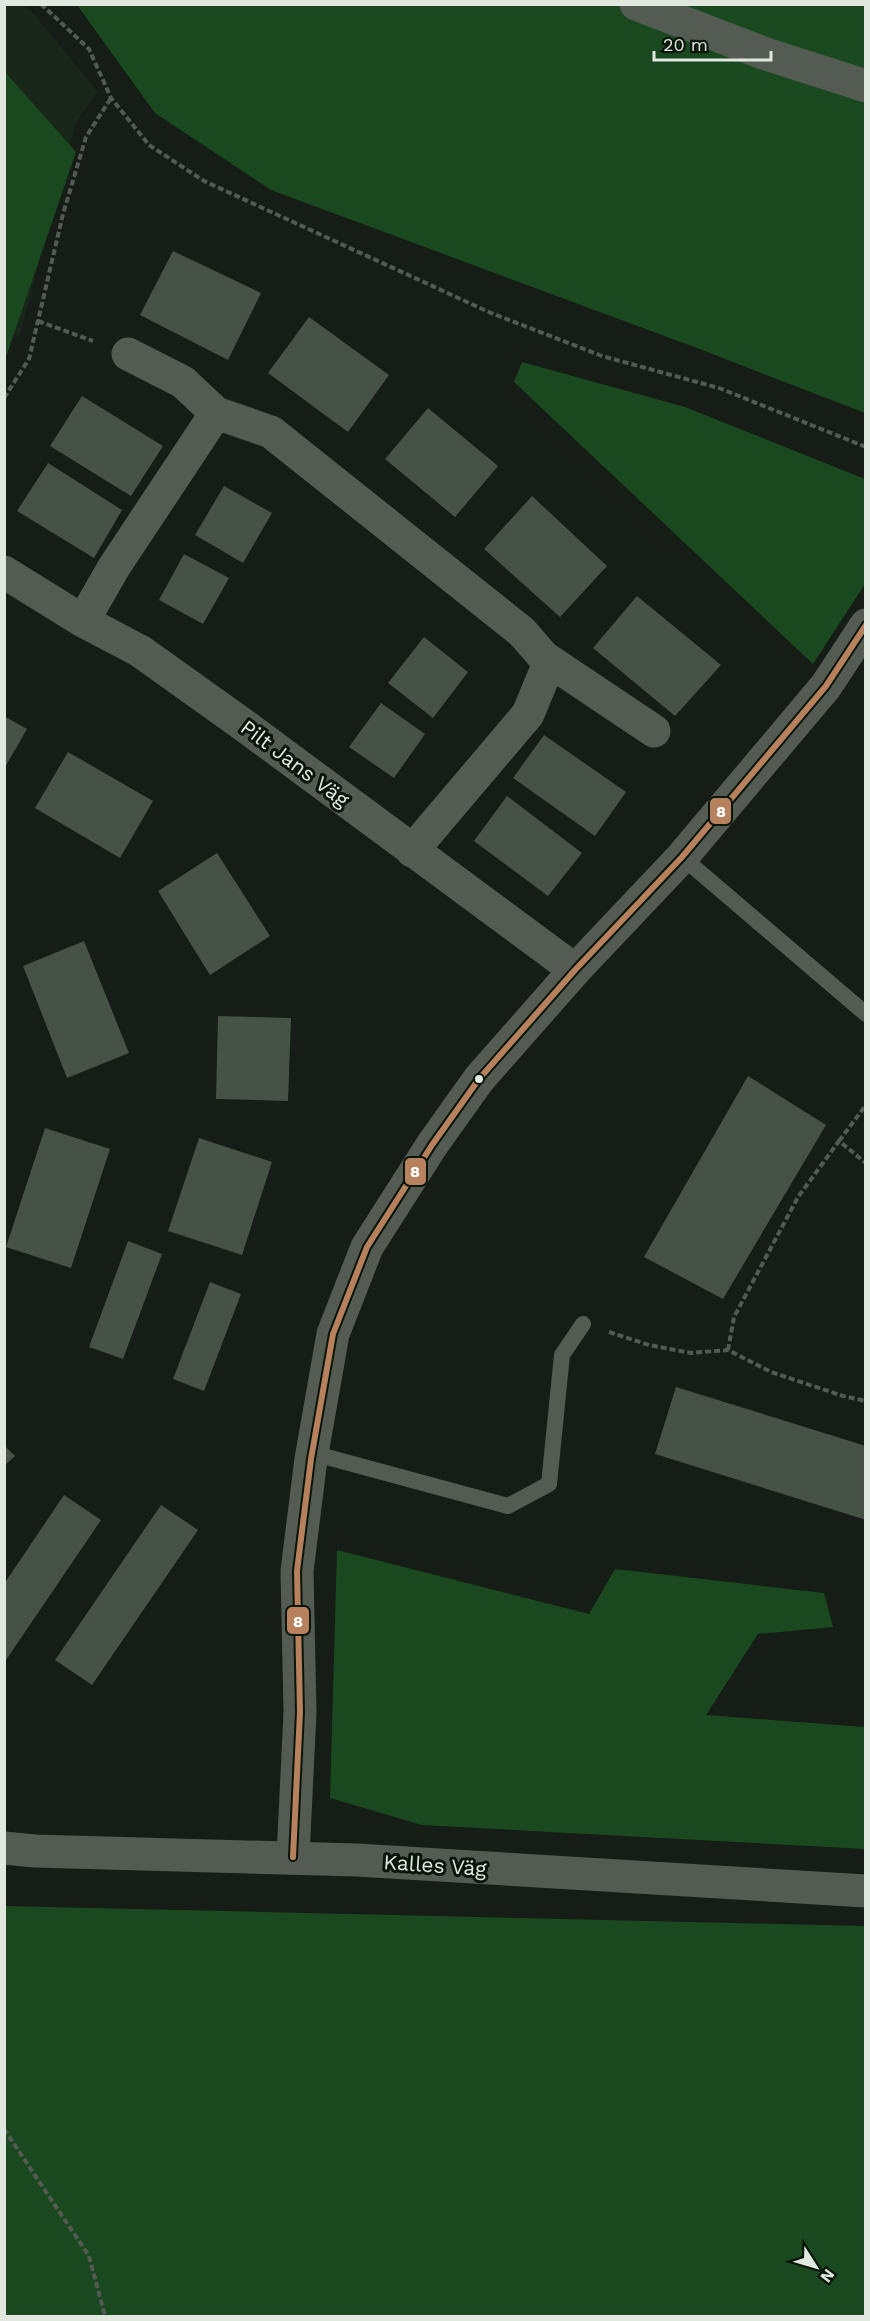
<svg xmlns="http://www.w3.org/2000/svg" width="870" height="2321" font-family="'Work Sans',sans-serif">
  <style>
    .built { fill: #182719 }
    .forest { fill: #1b491f }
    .building { fill: #465246 }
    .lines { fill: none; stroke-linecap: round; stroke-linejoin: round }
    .path { stroke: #545954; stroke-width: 4; stroke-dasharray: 6 3; stroke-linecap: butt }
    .service { stroke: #535b53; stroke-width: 16 }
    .minor { stroke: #535b53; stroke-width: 33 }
    .tertiary { stroke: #535b53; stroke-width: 33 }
    .bus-1-casing { stroke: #0a150a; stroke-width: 10 }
    .bus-1 { stroke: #b6815c; stroke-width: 6 }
    .bus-dot { fill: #e0e8e0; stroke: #0a150a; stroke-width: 2 }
    .labels { text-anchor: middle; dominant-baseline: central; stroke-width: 6; stroke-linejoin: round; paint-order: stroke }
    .street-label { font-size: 21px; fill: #e0e8e0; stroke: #0a150a }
    .line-badge { stroke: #0a150a; stroke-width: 2 }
    .badge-label { font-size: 16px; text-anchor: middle; font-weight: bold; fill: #fff }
  </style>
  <rect width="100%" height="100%" fill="#161c16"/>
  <!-- built -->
  <path class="built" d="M5,5h18l11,9 64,78 -21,28 -58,218 -14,-13z"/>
  <!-- forest -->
  <path class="forest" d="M77,5h788v408l-168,-65 -426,-158 -116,-77z
    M5,72l71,80 -71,208h-1z
    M522,362l163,45 180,72v105l-52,80 -299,-282z
    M337,1550l252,64 26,-45 209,24 9,34 -75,7 -52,81 159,12v122l-443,-24 -92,-27z
    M4,1906l861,20v390h-860z"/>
  <!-- building -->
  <path class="building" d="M173,251l88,42 -33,67 -88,-45z
    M309,317l80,58 -41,57 -80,-59z
    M82,396l81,50 -32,50 -81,-50z
    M428,408l70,58 -43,51 -70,-58z
    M48,463l74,47 -28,48 -77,-47z
    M224,486l48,27 -29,50 -48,-28z
    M532,496l75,70 -47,51 -76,-68z
    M184,554l45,24 -26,46 -44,-24z
    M637,596l84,69 -46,51 -82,-68z
    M424,637l44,35 -35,46 -45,-35z
    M381,703l44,31 -31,44 -45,-31z
    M4,716l23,13 -23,40z
    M544,735l82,57 -31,44 -82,-58z
    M68,752l85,49 -33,57 -85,-50z
    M507,796l75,57 -34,43 -74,-55z
    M217,853l53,83 -60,39 -52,-84z
    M84,941l45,112 -62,25 -44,-112z
    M218,1016l73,2 -3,83 -72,-2z
    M748,1076l78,49 -103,174 -79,-42z
    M45,1128l65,21 -39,119 -65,-21z
    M199,1138l73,24 -30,93 -74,-24z
    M128,1241l34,13 -39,105 -34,-12z
    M210,1282l31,12 -37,97 -31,-12z
    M676,1387l190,59v74l-211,-66z
    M4,1445l11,11 -11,10z
    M64,1495l37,25 -97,143v-79z
    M161,1505l37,25 -106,155 -37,-25z"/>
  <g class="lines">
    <!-- path -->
    <path class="path" d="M41,4l48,45 22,49 38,47 55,36 287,132 111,43 117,32 147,59
      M38,321l55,20
      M4,398l25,-39 34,-145 23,-77 25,-39
      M839,1141l27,-36
      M609,1332l40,13 42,8 37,-3 43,22 72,24 23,5
      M728,1350l6,-33 64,-120 41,-56 27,22
      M4,2129l85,127 16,60"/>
    <!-- service -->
    <path class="service" d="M682,857l184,157
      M312,1453l196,53 41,-22 13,-129 21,-31"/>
    <!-- minor -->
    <path class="minor" d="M636,4l130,50 100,32
      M128,354l55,28 33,31
      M4,572l79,49 57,30 105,75 330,244
      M83,621l31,-54 102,-154 55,19 251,200 27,31 -21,51 -116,137
      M545,658l109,73
      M293,1857l7,-145 -3,-141 14,-112 22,-125 34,-87 65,-102 47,-66 96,-109 107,-113 144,-171 40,-61"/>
    <!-- tertiary -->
    <path class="tertiary" d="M4,1848l31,3 322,9 509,31"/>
    <!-- bus-1 casing -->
    <g class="bus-1-casing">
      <path id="bus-1" d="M293,1857l7,-145 -3,-141 14,-112 22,-125 34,-87 65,-102 47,-66 96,-109 107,-113 144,-171 40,-61"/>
    </g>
    <!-- bus-1 -->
    <use href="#bus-1" class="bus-1"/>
  </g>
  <!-- markers -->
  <circle class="bus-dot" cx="479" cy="1079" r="5"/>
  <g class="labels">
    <!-- street labels -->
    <g class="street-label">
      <text transform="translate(295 763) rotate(37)">Pilt Jans Väg</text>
      <text transform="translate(435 1865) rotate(4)">Kalles Väg</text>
    </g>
  </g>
  <g class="line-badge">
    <rect x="709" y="797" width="23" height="28" rx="6" fill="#b6815c"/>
    <rect x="404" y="1157" width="23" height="29" rx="6" fill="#b6815c"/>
    <rect x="286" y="1606" width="24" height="29" rx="6" fill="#b6815c"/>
  </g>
  <g class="badge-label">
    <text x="721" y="817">8</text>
    <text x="415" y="1177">8</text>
    <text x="298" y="1627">8</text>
  </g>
  <!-- border -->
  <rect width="870" height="2321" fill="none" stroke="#e0e8e0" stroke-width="12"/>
  <!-- north arrow -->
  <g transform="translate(816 2267) rotate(127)" stroke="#0a150a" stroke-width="4.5" paint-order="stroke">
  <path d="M0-4.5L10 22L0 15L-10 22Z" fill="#e0e8e0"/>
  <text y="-9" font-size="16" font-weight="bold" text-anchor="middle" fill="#e0e8e0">N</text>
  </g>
  <!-- scale -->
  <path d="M654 51v9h117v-9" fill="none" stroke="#e0e8e0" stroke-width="3"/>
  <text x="663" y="51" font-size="18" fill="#e0e8e0" stroke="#0a150a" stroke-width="4.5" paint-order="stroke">20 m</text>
</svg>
